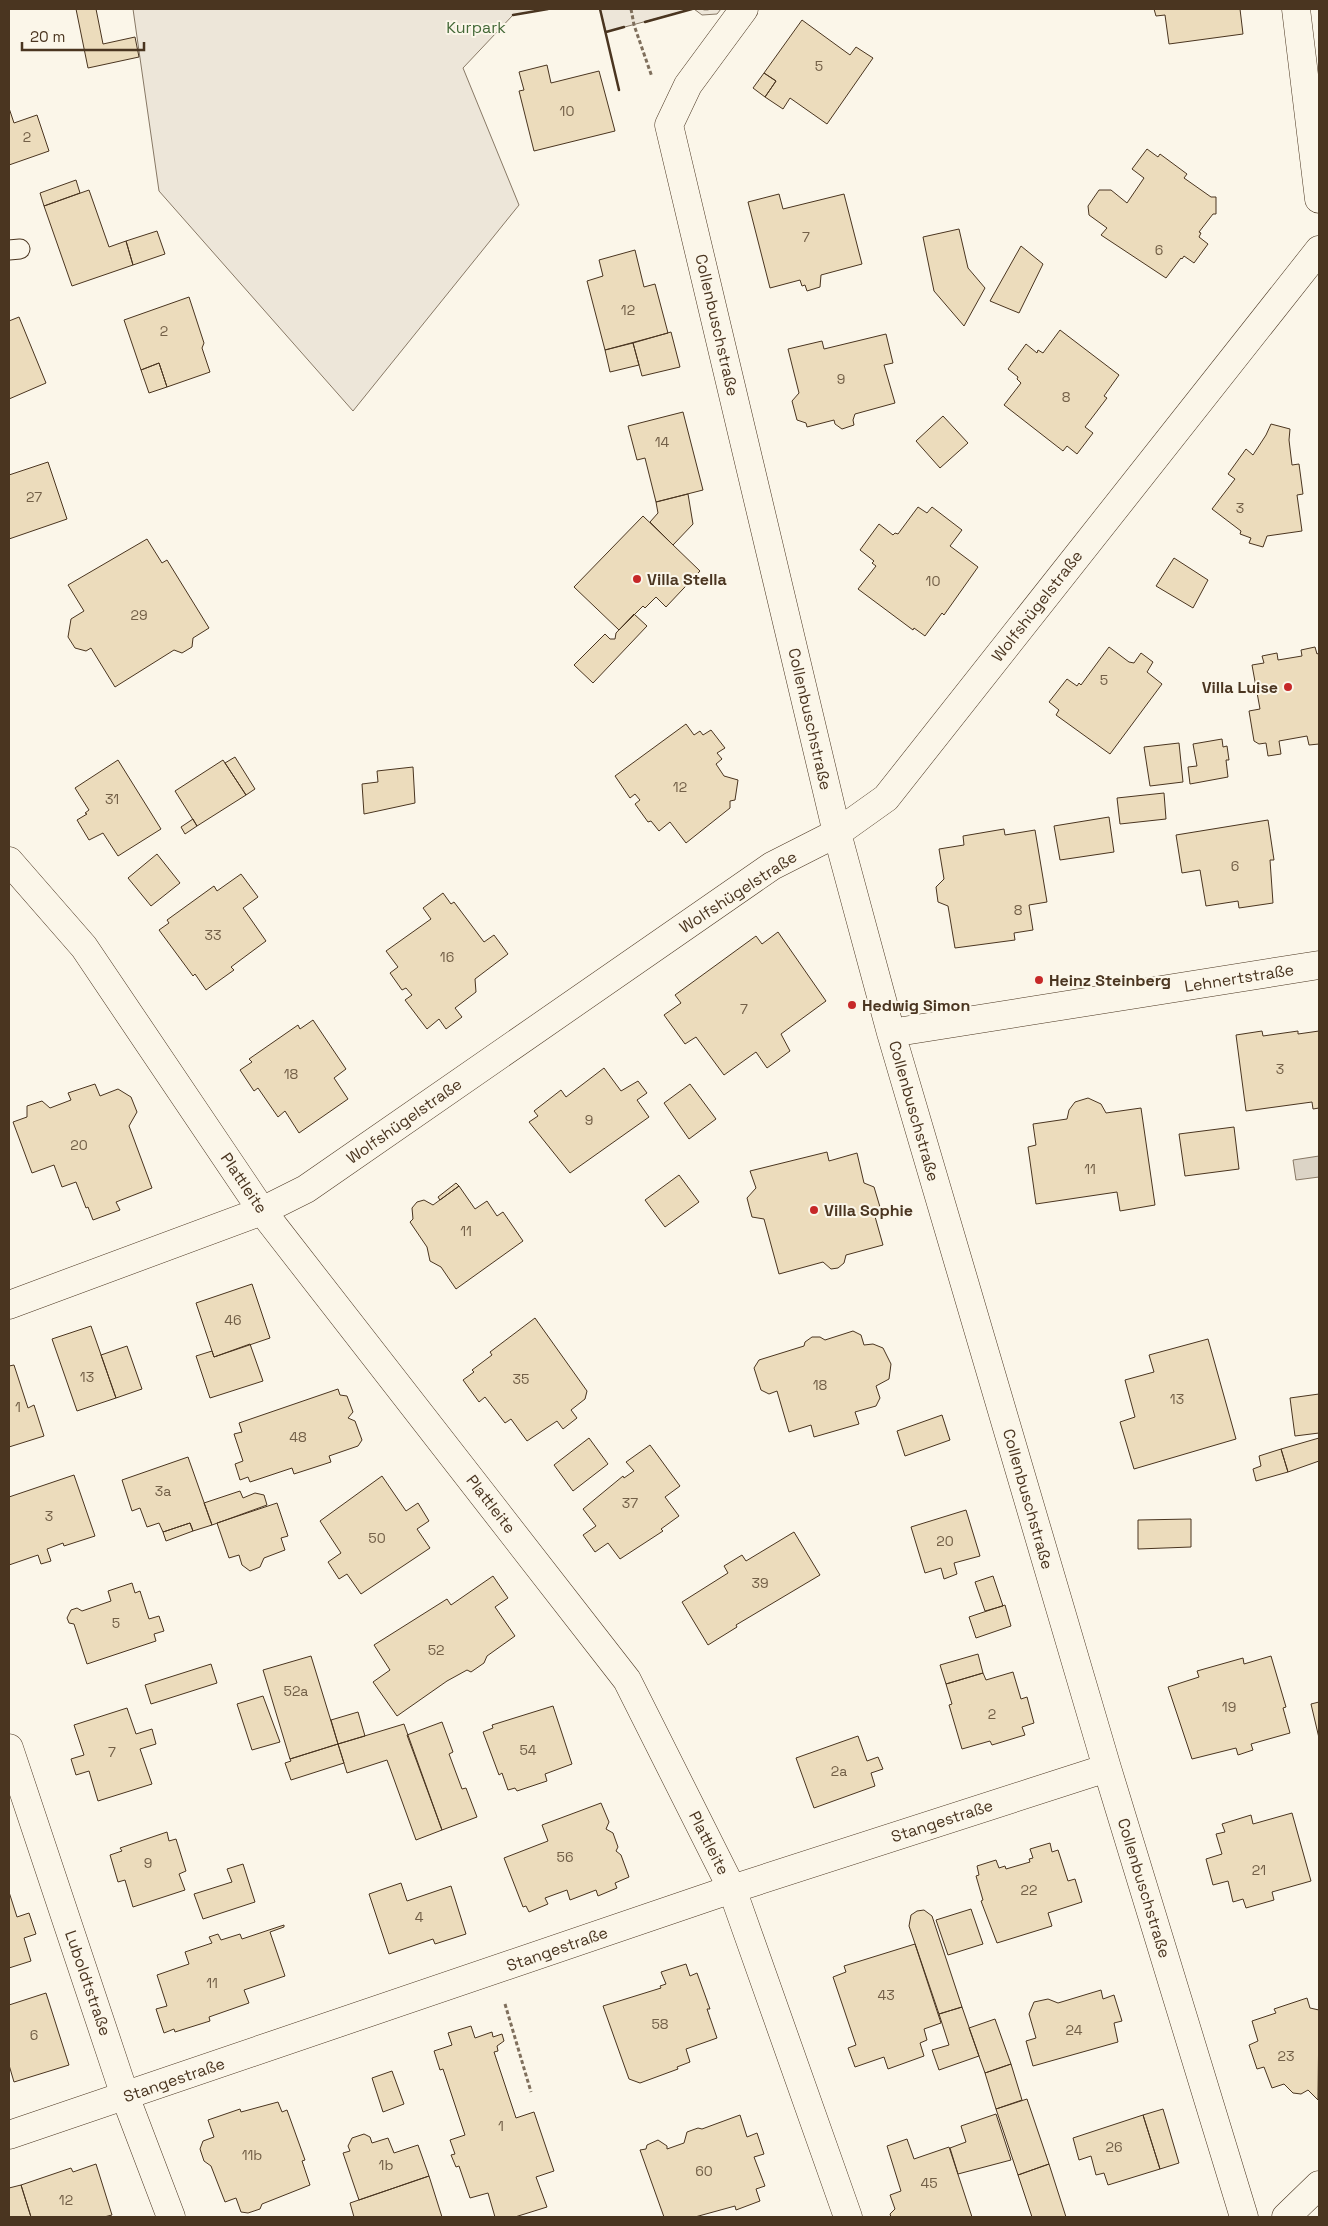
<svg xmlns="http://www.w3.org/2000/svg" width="1328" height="2226" font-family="'Space Grotesk',sans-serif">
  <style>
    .green { fill: #ede6d9; stroke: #887966 }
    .water { fill: #dcd4c6; stroke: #887966 }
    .building { fill: #ecdcbc; stroke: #4a3520 }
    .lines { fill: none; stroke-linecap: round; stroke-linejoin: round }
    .lane-casing { stroke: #4a3520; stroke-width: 21 }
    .street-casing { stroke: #4a3520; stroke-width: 29 }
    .path { stroke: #7f6f5c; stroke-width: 3; stroke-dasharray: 4 2.5; stroke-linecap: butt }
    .lane { stroke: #fbf6e9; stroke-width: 19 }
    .street { stroke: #fbf6e9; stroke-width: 28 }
    .wall { stroke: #4a3520; stroke-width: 2.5 }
    .poi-dot { fill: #c62828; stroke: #fbf6e9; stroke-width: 2 }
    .labels { text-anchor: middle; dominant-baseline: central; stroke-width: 4; stroke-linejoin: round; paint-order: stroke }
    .number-label { font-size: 14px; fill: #725f47 }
    .park-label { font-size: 16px; fill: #436837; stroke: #fbf6e9 }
    .street-label { font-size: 16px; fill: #4a3520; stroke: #fbf6e9 }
    .poi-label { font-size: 16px; font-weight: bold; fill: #4a3520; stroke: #fbf6e9; text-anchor: start }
  </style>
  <rect width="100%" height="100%" fill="#fbf6e9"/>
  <!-- green -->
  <path class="green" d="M133,9h415l-35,6 -50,53 56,137 -166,206 -194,-220z
    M600,9h92l-86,23z
    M694,9h27l-4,5 -15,1z"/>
  <!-- water -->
  <path class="water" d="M1319,1156v21l-23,3 -3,-20z"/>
  <!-- building -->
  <path class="building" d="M76,9h20l7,35 32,-7 4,20 -51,11z
    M1154,9h86l3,25 -74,10 -4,-29 -9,1z
    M802,20l48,35 6,-8 17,11 -46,66 -37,-26 -7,11 -18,-12 11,-16 -12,-8z
    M547,65l4,18 48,-12 16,60 -81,20 -15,-60 5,-1 -5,-18z
    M764,73l12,8 -11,16 -12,-9z
    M9,108l5,15 23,-8 12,36 -40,14z
    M1147,149l11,8 2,-3 27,20 -3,4 27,19h5v17h-3l-14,18 2,1 -2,4 9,7 -14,19 -10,-7 -2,3 -1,-1 -15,20 -65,-43 6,-7 -18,-13 -1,-9 11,-16h12l16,13 17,-25 -12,-9z
    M76,180l4,13 -36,13 -4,-13z
    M89,190l20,57 17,-6 7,24 -61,21 -28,-80z
    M779,194l4,15 61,-15 18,70 -41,11 -1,12 -13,4 -2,-6 -3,1 -2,-6 -30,8 -22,-86z
    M959,229l9,39 17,20 -21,38 -30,-35 -11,-54z
    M157,231l8,23 -32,11 -7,-24z
    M1021,246l22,18 -24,49 -29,-12z
    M635,250l9,37 11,-3 13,49 -63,17 -18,-69 16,-5 -4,-16z
    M189,297l15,46 -2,5 8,24 -43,15 -8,-24 -18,7 -17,-50z
    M19,317l27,66 -37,16v-78z
    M1060,330l59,45 -15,21 3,2 -22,29 8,6 -16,21 -10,-8 -4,5 -59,-46 17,-22 -4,-4 1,-2 -10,-8 18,-25 11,9 1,-3 5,3z
    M671,332l9,35 -38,9 -9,-33z
    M886,334l7,29 -9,2 11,38 -40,11 -2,6 1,5 -12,4 -7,-5 -1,-4 -27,7 -1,-4 -9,-3 -5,-19 7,-8 -11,-44 34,-8 2,8z
    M633,343l6,22 -29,7 -5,-22z
    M159,363l8,24 -18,6 -8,-23z
    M683,412l20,78 -47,12 -11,-44 -8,2 -9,-34z
    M943,416l25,27 -28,25 -24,-27z
    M1271,424l19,5 -1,11 3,25 7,-1 4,30 -6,1 5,36 -35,5 -4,11 -14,-4 2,-5 -11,-4 1,-3 -29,-22 23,-30 -7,-5 18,-25 7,6 13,-20z
    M48,462l19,57 -58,20v-64z
    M688,494l5,30 -20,21 -23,-23 8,-9 -2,-11z
    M918,507l9,6 5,-6 30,23 -12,16 28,21 -34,48 -2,-2 -17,23 -11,-8 -1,2 -55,-41 18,-23 -4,-3 2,-2 -14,-11 19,-26 14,11 2,-2 3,1z
    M643,516l57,55 -34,36 -10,-10 -11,11 -2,-2 -24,24 -45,-43z
    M147,539l15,24 5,-3 42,68 -16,10 -1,9 -10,6 -8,-3 -59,37 -24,-39 -5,3 -11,-3 -7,-11 3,-18 13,-8 -16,-26z
    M1174,558l34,22 -15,28 -37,-22z
    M634,614l13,12 -54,57 -19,-18 31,-31 5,5h5l1,-6z
    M1109,647l20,15 5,1 7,-10 12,9 -6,10 15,12 -52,70 -54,-39 3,-5 -10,-8 18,-23 10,7 2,-3 2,2z
    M1315,647l2,7 2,-1v91l-10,1 -2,-9 -28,5 2,13 -13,2 -2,-13 -7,1 -5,-3 -5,-30 11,-2 -8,-44 12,-2 -2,-7 15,-3 1,7 24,-4 -1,-6z
    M686,724l8,11 6,-4 3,4 8,-5 14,18 -8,5 5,6 -6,5 8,12 14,4 -3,20 -5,1v7l-44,35 -16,-21 -11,9 -8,-10 -3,1 -13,-18 5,-4 -5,-6 -5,4 -15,-22z
    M1222,739l1,8 4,-1 2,14h-3l2,17 -38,7 -2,-17 9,-1 -4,-22z
    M1179,743l4,39 -33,4 -6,-39z
    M235,757l20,32 -9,6 -21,-32z
    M118,760l43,69 -43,27 -15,-23 -14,7 -12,-20 10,-6 -2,-1 4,-3 -14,-22z
    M223,760l23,35 -49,31 -22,-35z
    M413,767l2,36 -51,11 -2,-30 16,-2 -1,-11z
    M1164,793l2,26 -46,5 -3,-26z
    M1109,817l5,35 -54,8 -6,-34z
    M193,819l4,7 -12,8 -4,-7z
    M1268,820l6,40h-4l3,43 -34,5 -1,-7 -32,5 -6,-36 -18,3 -6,-38z
    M1004,829l1,6 30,-5 12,72 -18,3 4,25 -19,3 1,7 -60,8 -7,-42 -10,-4 -2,-15 8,-8 -5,-30 25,-4 -1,-9z
    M157,854l23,29 -29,23 -23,-28z
    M241,874l17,23 -15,11 23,33 -35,26 3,3 -28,20 -11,-16 -2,2 -34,-46 10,-7 -2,-3 47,-34 3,5z
    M443,893l8,11 3,-2 30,40 10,-7 14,19 -33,25 1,13 -21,16 7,9 -16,12 -7,-10 -12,10 -22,-29 7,-5 -6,-7 -4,2 -12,-17 8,-6 -12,-16 45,-32 -8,-11z
    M778,932l48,69 -45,33 9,17 -23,17 -11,-16 -32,23 -28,-38 -11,7 -21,-29 17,-12 -6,-8 81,-59 6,8z
    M313,1020l33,49 -12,9 14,21 -49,34 -14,-22 -7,6 -20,-29 -4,3 -14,-21 12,-8 -3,-3 49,-34 2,4z
    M1262,1031l1,5 35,-5v3l21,-3v77l-6,1 -1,-7 -66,9 -10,-76z
    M604,1068l17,23 17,-10 9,12 -10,7 12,17 -79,56 -41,-51 9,-6 -4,-5 27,-21 5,7z
    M95,1084l5,12 18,-7 13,8 6,15 -8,14 23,62 -36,14 4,8 -27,10 -5,-13 -2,1 -10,-26 -14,5 -8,-22 -22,8 -19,-51 14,-5v-11l15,-5 8,7 21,-8 -3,-7z
    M690,1084l26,35 -27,20 -25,-36z
    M1088,1098l13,6 5,9 35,-5 14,97 -35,6 -3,-19 -81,12 -8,-57 8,-2 -3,-21 34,-5 2,-9 6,-8z
    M1234,1127l5,42 -54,7 -6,-42z
    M827,1152l2,9 28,-8 7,30 10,4 6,20 -6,6 9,32 -37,10 -2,8 -6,5 -7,1 -8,-7 -44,12 -15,-55 -12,-2 -5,-19 9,-10 -6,-17z
    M679,1175l20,27 -34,25 -20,-27z
    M456,1183l3,3 -19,14 -2,-3z
    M459,1186l16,23 12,-8 10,15 6,-4 20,29 -67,48 -15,-22 -11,-6 -3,-14 -17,-25 3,-3 -1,-11 5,-6 7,-2 9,5z
    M252,1284l18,54 -56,19 -18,-54z
    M535,1318l52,73 -2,8 -14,11 6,8 -14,11 -6,-8 -30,20 -16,-22 -6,4 -20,-26 -6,5 -16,-22 11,-8 -2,-2 20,-15 -2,-3z
    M91,1326l25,72 -39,13 -25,-72z
    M853,1331l8,4 3,10 9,-1 10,4 8,16 -2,15 -13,7 4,12 -4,8 -21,6 4,12 -45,13 -3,-12 -22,7 -12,-41 -8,3 -8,-4 -7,-22 5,-8 45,-14 1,-4 7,-5h8l5,3z
    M1208,1339l28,100 -102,30 -14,-47 15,-5 -10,-37 29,-8 -5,-17z
    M250,1344l13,37 -53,17 -14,-42 16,-5 2,6z
    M127,1346l15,43 -26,9 -15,-43z
    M14,1365l14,43 6,-3 10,31 -35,11v-81z
    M338,1389l2,6 7,1 6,16 -5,6 7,3 7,19 -4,6 -29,10 2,6 -37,12 -2,-6 -42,14 -2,-5 -8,3 -5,-16 8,-3 -9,-27 8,-2 -3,-9z
    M1319,1394v39l-24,3 -5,-38z
    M942,1415l8,25 -45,16 -8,-25z
    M589,1438l19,26 -35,27 -19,-26z
    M1319,1438v23l-31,11 -7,-23z
    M650,1445l30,41 -15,11 14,19 -18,13 2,2 -43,28 -12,-16 -13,9 -12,-17 13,-9 -13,-17 40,-33 1,2 10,-7 -8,-9z
    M1281,1449l7,23 -32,9 -3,-12 8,-3 -2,-10z
    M188,1457l24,68 -19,6 -3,-8 -27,9 -4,-9 -12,4 -7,-19 -8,3 -10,-31z
    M74,1475l21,61 -31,10 -1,-3 -16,6 4,12 -10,3 -3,-9 -29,10v-68z
    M382,1476l24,35 12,-8 11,18 -12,8 13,19 -69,46 -14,-20 -8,5 -11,-17 13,-9 -21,-32z
    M240,1491l3,7 12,-5 9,2 3,10 -55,20 -8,-22z
    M277,1503l11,33 -7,2 4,12 -21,8 -4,9 -10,4 -8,-6 -3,-10 -10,3 -12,-35z
    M966,1510l14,46 -26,7 3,11 -13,5 -3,-11 -16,5 -14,-46z
    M1191,1519v28l-53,2v-29z
    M190,1523l3,8 -27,10 -3,-9z
    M794,1532l26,43 -84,50 1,2 -29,18 -26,-43 46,-29 -4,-7 18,-11 4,6z
    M493,1576l15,22 -13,9 20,29 -28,20 -3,7 -13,9 -4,-2 -20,11 -50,35 -24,-34 17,-12 -16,-25 73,-46 4,6z
    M993,1576l10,30 -18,5 -10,-29z
    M132,1583l3,10 5,-2 9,28 10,-3 5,15 -10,3 2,7 -69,23 -13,-40 -5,-1 -2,-5 4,-8 6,-2 5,3 29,-10 -3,-10z
    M1005,1605l6,21 -35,12 -7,-21z
    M978,1654l5,19 -37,11 -6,-19z
    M311,1656l27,88 -48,15 -27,-89z
    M1271,1656l15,51 -3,1 7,25 -39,11 2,6 -15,5 -2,-7 -44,11 -24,-72 31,-10 -2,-6 46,-13 1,6z
    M211,1664l6,19 -66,21 -6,-19z
    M1013,1672l8,27 6,-2 7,26 -12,4 3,8 -33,10 -2,-4 -28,8 -13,-44 3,-1 -6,-20 37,-11 3,7z
    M263,1696l17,46 -28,8 -15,-46z
    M1319,1702v36l-8,-34z
    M553,1706l19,58 -27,10 2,7 -30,10 -2,-3 -7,2 -6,-17 -3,2 -16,-43 10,-4 -1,-3z
    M127,1708l9,26 16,-5 4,15 -16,5 12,35 -54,17 -9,-30 -13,4 -5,-16 13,-4 -10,-30z
    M358,1712l7,24 -27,8 -7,-24z
    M442,1722l11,30 -4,2 13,35 4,-1 11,29 -35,13 -35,-95z
    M404,1724l38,106 -26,10 -29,-80 -40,13 -9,-29z
    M858,1736l9,25 11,-4 5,12 -12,4 4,13 -61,22 -18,-50z
    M338,1744l6,19 -53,17 -6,-17 6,-2 -1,-2z
    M601,1803l8,19 -3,7 7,4 5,14 -2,4 5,4 8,22 -14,6 2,5 -19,8 -2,-6 -26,10 -3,-10 -22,8 3,6 -19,8 -3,-6 -3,1 -19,-49 44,-17 -6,-16z
    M1292,1813l19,68 -39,11 2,8 -28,8 -3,-9 -10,3 -5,-21 -15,4 -7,-26 16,-5 -6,-20 9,-2 -3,-8 29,-9 2,9z
    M167,1832l2,9 7,-2 10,32 -7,3 6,16 -52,17 -8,-27 -7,2 -8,-27 12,-4 -2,-3z
    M1050,1843l2,9 6,-2 10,31 7,-2 7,23 -34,11 4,13 -55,17 -16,-42 2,-1 -7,-24 3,-1 -2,-9 19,-6 3,8 6,-2 1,3 24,-7 -1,-3 4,-1 -3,-9z
    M243,1864l12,38 -52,17 -9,-25 38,-12 -5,-13z
    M401,1883l6,18 44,-15 15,48 -31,10 -2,-5 -44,15 -20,-60z
    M9,1892l8,25 12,-4 7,21 -12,4 7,23 -22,7z
    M971,1909l12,35 -35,11 -12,-35z
    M924,1910l8,6 30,91 -23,7 -30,-88 2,-11 6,-4z
    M284,1925v2l-14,5 15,44 -41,14 5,13 -40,14 1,4 -35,11 -1,-3 -10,4 -8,-24 11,-3 -10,-31 32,-11 -4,-12 27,-9 -3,-6 9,-3 3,6 19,-6 2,5z
    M915,1944l26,79 -17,6 3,11 -7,3 4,13 -36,13 -4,-12 -29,10 -7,-19 8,-3 -23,-68 13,-5 -2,-6z
    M686,1964l4,12 7,-3 13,36h-3l10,29 -31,11 4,13 -13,5 1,2 -38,14 -11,-4 -26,-73 58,-18 -1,-2 6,-2 -5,-12z
    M1101,1990l2,9 11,-4 8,26 -8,2 4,19 -85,24 -7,-25 10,-3 -7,-24 5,-12 14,-3 10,4z
    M46,1993l23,72 -55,17 -5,-17v-60z
    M1307,1998l3,10 9,2 -1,90 -10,-10 -7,4 -8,-1 -9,-9 -12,4 -8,-21 -7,2 -8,-24 9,-4 -6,-20 24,-8 -2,-4z
    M962,2007l17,49 -40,14 -7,-20 17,-5 -10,-31z
    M995,2019l16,45 -26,9 -16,-45z
    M471,2026l4,12 17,-6 1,5 9,-3 2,7 -7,5 1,5 -4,1 22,66 18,-6 20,59 -18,6 11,30 -32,10h-20l-7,-24 -18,5 -11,-32 -3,1 -5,-12 4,-1 -5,-14 15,-5 -22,-66 -3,1 -6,-19 18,-6 -4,-12z
    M1011,2064l11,36 -26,9 -11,-36z
    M392,2071l12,33 -21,8 -11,-34z
    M1027,2099l22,65 -31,11 -22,-66z
    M278,2102l4,10 5,-2 18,50 -3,1 8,24 -48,19 -2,5 -12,4 -7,-1 -5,-14 -11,4 -14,-36 -7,-5 -4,-12 3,-8 11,-4 -6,-17 32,-11 1,3z
    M1163,2109l16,54 -19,6 -17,-54z
    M996,2114l15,46 -53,14 -8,-26 16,-6 -5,-16z
    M740,2115l7,22 10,-4 7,21 -10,3 11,29 -9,3 4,12 -24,9 -1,-4 -40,11h-31l-24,-67 6,-1 1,-4 11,-5 9,6v3l17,-6 3,-11 11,-4 4,1z
    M1143,2115l17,54 -52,16 -4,-12 -8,2 -5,-19 -12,4 -6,-22z
    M364,2134l6,3 2,6 16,-5 6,15 24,-8 11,31 -70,24 -16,-47 7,-2 -2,-5 4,-8z
    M907,2139l7,20 35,-12 23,70h-81l-1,-3 5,-5 -5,-14 11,-4 -14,-45z
    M96,2164l16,51 -8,2h-73l-10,-32 50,-17 2,4z
    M1049,2164l17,53h-34l-14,-42z
    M429,2176l13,41h-88l-4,-14z
    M21,2185l10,32h-22v-29z"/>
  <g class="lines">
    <!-- lane casing -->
    <g class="lane-casing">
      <path id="lane" d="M9,250l11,-1"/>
    </g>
    <!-- street casing -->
    <g class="street-casing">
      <path id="street" d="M744,9l-56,76 -19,40 168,708 54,200 216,735 137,449
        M1296,9l23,190
        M9,861l75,86 178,264 365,469 105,209 116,328
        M891,1033l428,-68
        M9,1305l253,-94 44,-22 466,-323 65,-33 49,-35 433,-548
        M9,1748l116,348 46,121
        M9,2135l723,-246 375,-121
        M1286,2217l33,-32"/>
    </g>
    <!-- path -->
    <path class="path" d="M631,9l3,16 18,52
      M505,2004l26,88"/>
    <!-- lane -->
    <use href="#lane" class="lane"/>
    <!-- street -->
    <use href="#street" class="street"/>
    <!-- wall -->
    <path class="wall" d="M600,9l19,81
      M704,9h4
      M513,15l35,-6
      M645,22l47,-13
      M606,32l18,-5"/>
  </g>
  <!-- markers -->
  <g class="poi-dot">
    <circle cx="637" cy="579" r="5"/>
    <circle cx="1288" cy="687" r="5"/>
    <circle cx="1039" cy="980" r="5"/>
    <circle cx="852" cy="1005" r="5"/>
    <circle cx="814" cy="1210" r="5"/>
  </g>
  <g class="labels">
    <!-- number labels -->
    <g class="number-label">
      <text x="819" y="66">5</text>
      <text x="567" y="111">10</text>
      <text x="27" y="137">2</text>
      <text x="806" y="237">7</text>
      <text x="1159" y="250">6</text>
      <text x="628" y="310">12</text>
      <text x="164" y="331">2</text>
      <text x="841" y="379">9</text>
      <text x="1066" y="397">8</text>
      <text x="662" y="442">14</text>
      <text x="34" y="497">27</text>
      <text x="1240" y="508">3</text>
      <text x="933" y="581">10</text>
      <text x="139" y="615">29</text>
      <text x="1104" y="680">5</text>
      <text x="680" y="787">12</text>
      <text x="112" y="799">31</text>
      <text x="1235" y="866">6</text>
      <text x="1018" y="910">8</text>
      <text x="213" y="935">33</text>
      <text x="447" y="957">16</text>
      <text x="744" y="1009">7</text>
      <text x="1280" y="1069">3</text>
      <text x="291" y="1074">18</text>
      <text x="589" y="1120">9</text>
      <text x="79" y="1145">20</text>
      <text x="1090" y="1169">11</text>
      <text x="466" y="1231">11</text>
      <text x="233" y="1320">46</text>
      <text x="87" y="1377">13</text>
      <text x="521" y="1379">35</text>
      <text x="820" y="1385">18</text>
      <text x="1177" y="1399">13</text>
      <text x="18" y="1407">1</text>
      <text x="298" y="1437">48</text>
      <text x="163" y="1491">3a</text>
      <text x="630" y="1503">37</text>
      <text x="49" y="1516">3</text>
      <text x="377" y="1538">50</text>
      <text x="945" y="1541">20</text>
      <text x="760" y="1583">39</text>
      <text x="116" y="1623">5</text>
      <text x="436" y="1650">52</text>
      <text x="296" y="1691">52a</text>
      <text x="1229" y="1707">19</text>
      <text x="992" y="1714">2</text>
      <text x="528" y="1750">54</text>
      <text x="112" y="1752">7</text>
      <text x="839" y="1771">2a</text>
      <text x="565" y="1857">56</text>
      <text x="148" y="1863">9</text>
      <text x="1259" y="1870">21</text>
      <text x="1029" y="1890">22</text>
      <text x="419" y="1917">4</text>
      <text x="212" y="1983">11</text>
      <text x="886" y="1995">43</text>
      <text x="660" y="2024">58</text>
      <text x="1074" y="2030">24</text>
      <text x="34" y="2035">6</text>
      <text x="1286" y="2056">23</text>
      <text x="501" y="2126">1</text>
      <text x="1114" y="2147">26</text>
      <text x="252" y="2155">11b</text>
      <text x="386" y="2165">1b</text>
      <text x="704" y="2171">60</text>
      <text x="929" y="2183">45</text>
      <text x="66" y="2200">12</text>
    </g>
    <!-- park labels -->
    <g class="park-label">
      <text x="476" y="27">Kurpark</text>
    </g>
    <!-- street labels -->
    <g class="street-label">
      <text transform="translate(717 325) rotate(77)">Collenbuschstraße</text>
      <text transform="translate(1037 606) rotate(-52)">Wolfshügelstraße</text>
      <text transform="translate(810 719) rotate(77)">Collenbuschstraße</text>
      <text transform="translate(738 892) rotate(-33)">Wolfshügelstraße</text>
      <text transform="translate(1239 978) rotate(-9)">Lehnertstraße</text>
      <text transform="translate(914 1111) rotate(74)">Collenbuschstraße</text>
      <text transform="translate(404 1121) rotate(-35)">Wolfshügelstraße</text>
      <text transform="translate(244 1183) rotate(56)">Plattleite</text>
      <text transform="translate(1028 1499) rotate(74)">Collenbuschstraße</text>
      <text transform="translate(491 1504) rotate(52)">Plattleite</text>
      <text transform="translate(942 1821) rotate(-18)">Stangestraße</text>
      <text transform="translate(709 1843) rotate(63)">Plattleite</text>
      <text transform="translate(1144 1888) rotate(73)">Collenbuschstraße</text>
      <text transform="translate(557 1949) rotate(-19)">Stangestraße</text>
      <text transform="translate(88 1983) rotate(71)">Luboldtstraße</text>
      <text transform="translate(174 2080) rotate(-19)">Stangestraße</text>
    </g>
    <!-- poi labels -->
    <g class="poi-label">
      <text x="647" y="579">Villa Stella</text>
      <text x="1278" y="687" text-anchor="end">Villa Luise</text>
      <text x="1049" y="980">Heinz Steinberg</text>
      <text x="862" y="1005">Hedwig Simon</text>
      <text x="824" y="1210">Villa Sophie</text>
    </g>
  </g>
  <!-- border -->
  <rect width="1328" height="2226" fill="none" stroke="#4a3520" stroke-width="20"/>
  <!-- scale -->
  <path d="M22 42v8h122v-8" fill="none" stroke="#4a3520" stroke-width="2.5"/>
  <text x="30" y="42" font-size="15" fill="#4a3520" stroke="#fbf6e9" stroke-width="4" paint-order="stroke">20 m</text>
</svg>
